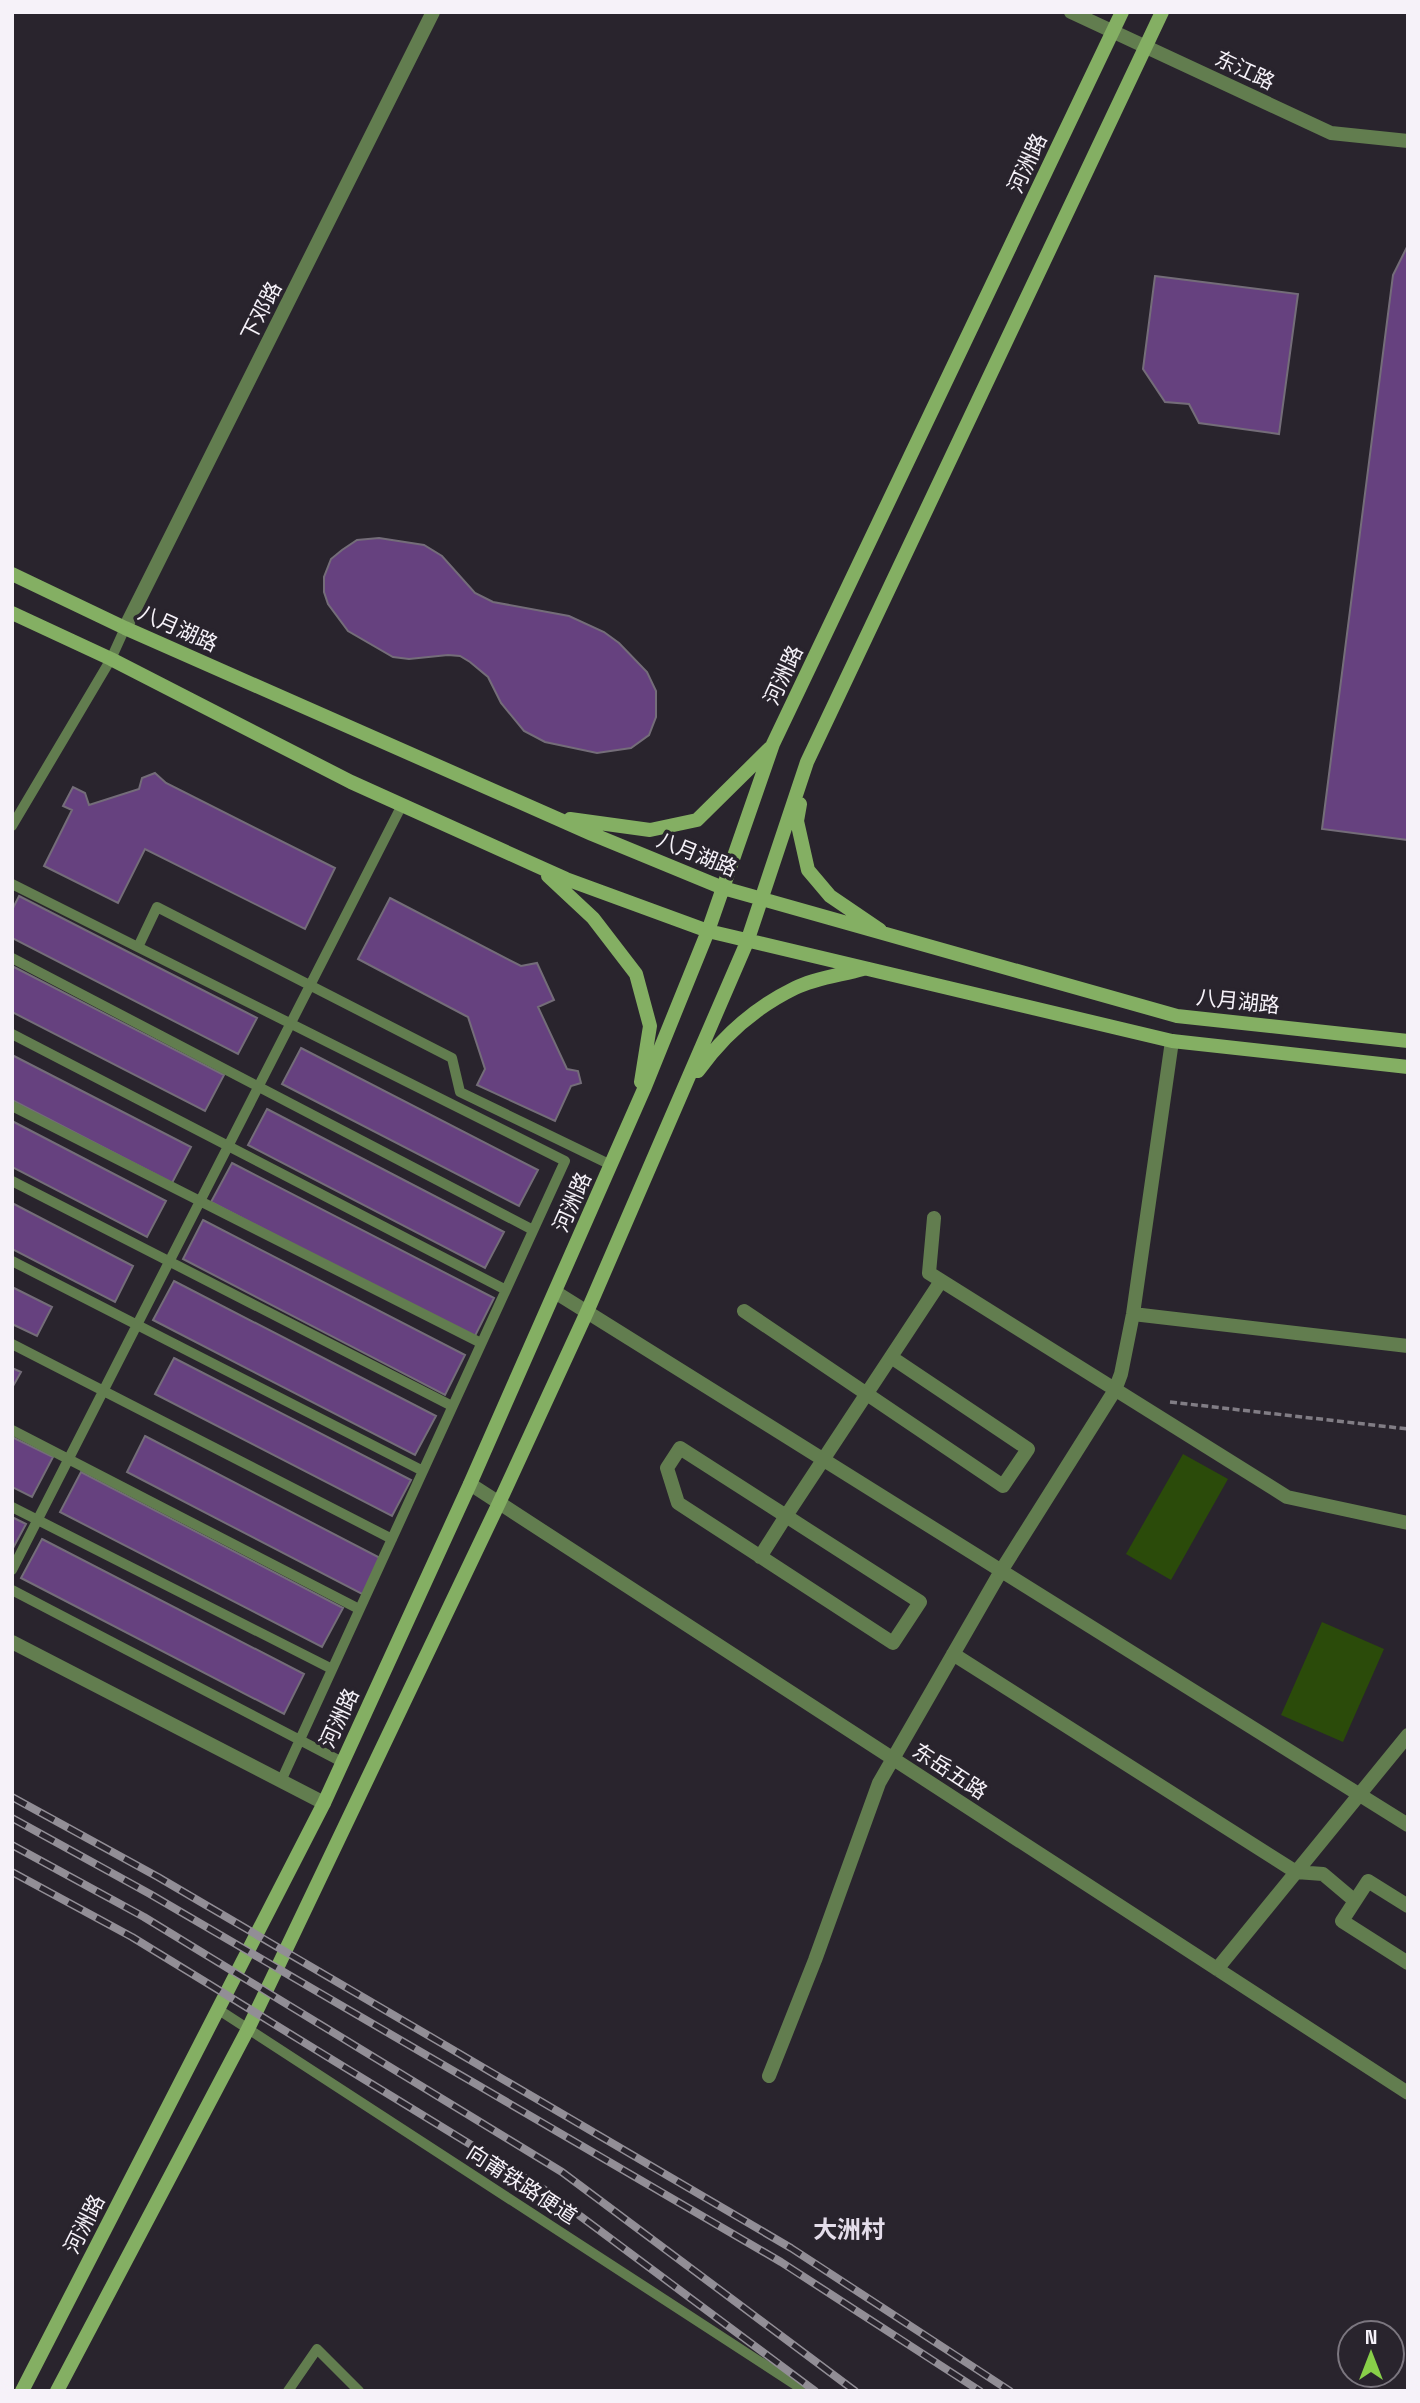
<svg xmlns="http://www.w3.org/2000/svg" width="1420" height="2403" font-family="'Space Grotesk','Noto Sans SC',sans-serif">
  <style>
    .green { fill: #2b4b0a }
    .building { fill: #66417f; stroke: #746d79; stroke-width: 2 }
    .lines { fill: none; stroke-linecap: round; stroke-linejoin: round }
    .path { stroke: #817d85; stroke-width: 3.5; stroke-dasharray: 7 3.5; stroke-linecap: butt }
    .lane { stroke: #627d4f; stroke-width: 10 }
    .street { stroke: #627d4f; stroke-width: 14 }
    .secondary { stroke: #84af63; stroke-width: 14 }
    .rail-casing { stroke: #928e96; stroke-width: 8 }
    .rail { stroke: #29242d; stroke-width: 5; stroke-dasharray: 16; stroke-linecap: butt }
    .labels { text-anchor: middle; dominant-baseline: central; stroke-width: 7; stroke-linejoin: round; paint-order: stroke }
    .street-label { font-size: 21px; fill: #f6f2f9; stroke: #29242d }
    .quarter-label { font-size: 24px; font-weight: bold; fill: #e4ddea; stroke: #29242d }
  </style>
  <rect width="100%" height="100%" fill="#29242d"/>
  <!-- green -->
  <path class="green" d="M1183,1454l45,25 -57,101 -45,-26z
    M1322,1622l62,27 -41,93 -62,-27z"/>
  <!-- building -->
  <path class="building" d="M1407,247h1v593l-86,-11 71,-554z
    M1155,276l143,18 -19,140 -80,-11 -10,-19 -24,-2 -22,-33z
    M379,538l45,7 18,11 33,37 18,9 76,14 35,16 15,11 28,29 9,19v26l-7,18 -18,13 -34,5 -52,-11 -21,-11 -23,-28 -13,-26 -18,-15 -10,-6 -12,-1 -39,4 -16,-2 -45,-26 -20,-27 -4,-12v-15l7,-18 11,-9 15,-10z
    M155,773l11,10 169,85 -30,61 -160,-80 -27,54 -74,-37 28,-56 -9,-4 10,-19 12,6 4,12 50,-16 3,-11z
    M19,896l238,122 -19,36 -226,-116v-28z
    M390,898l131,68 16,-3 17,37 -16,7 29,62 11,2 3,12 -10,3 -16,35 -78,-36 8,-16 -17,-52 -110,-58z
    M12,966l212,109 -19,36 -193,-99z
    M301,1048l237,122 -19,36 -237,-122z
    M12,1055l179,92 -19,36 -160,-83z
    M267,1109l237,123 -19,36 -237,-123z
    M12,1121l154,80 -19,36 -135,-70z
    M232,1163l262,135 -20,40 -263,-136z
    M12,1203l121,63 -18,36 -103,-53z
    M203,1220l262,135 -20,40 -262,-136z
    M174,1281l262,135 -21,39 -262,-135z
    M12,1287l40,20 -15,29 -25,-12z
    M174,1358l237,122 -19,36 -237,-122z
    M12,1368l9,4 -9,16z
    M145,1436l237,123 -18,36 -237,-123z
    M12,1437l41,20 -21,40 -20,-10z
    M81,1472l262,136 -21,39 -262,-135z
    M12,1517l14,7 -14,26z
    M42,1539l262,135 -20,40 -263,-136z"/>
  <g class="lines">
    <!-- path -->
    <path class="path" d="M1170,1402l238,27"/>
    <!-- lane -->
    <path class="lane" d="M12,826l99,-167 14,-31
      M12,884l553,277 -284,620
      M138,947l19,-40 295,151 8,34 151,73
      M12,958l521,272
      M12,1034l494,256
      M12,1106l469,237
      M12,1181l440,225
      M12,1261l411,210
      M12,1344l380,195
      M12,1430l347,179
      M12,1507l320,162
      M12,1570l390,-765
      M12,1590l330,172
      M219,2010l586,381
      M288,2391l29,-42 42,42"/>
    <!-- street -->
    <path class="street" d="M1071,12l260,121 77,8
      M125,628l308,-616
      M934,1218l-5,55 358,224 121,26
      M555,1292l853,533
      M744,1311l259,175 25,-37 -137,-92
      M1133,1314l275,32
      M470,1484l938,609
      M760,1557l26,-41 134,86 -27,41 -215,-140 -11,-35 13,-20 106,68 155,-235
      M12,1642l312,161
      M953,1654l343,218 27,2 32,27
      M1408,1906l-40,-25 -26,40 66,42
      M1217,1969l191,-234
      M769,2076l46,-116 64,-177 122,-212 114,-181 6,-16 12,-60 39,-273"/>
    <!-- secondary -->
    <path class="secondary" d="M12,574l113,54 467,206 131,54 454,128 231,25
      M12,613l99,46 240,123 215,97 142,52 464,110 236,26
      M800,804l-3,17 11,49 22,26 50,34
      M570,819l80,11 47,-10 73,-72
      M548,876l45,42 43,56 14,52 -9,56
      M698,1071c25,-35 58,-64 97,-83 20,-10 47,-13 68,-19
      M22,2391l302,-588 146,-319 174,-395 64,-158 65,-187 349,-732
      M57,2391l191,-362 251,-526 88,-191 160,-370 60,-180 355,-750"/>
    <!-- rail casing -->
    <g class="rail-casing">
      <path id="rail" d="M12,1797l146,80 633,371 219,143
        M12,1818l138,76 631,368 199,129
        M12,1845l132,72 418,255 293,219
        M12,1872l120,65 416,255 267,199"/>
    </g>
    <!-- rail -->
    <use href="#rail" class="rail"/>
  </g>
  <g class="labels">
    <!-- street labels -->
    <g class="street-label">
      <text transform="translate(1245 70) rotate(25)">东江路</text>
      <text transform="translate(1027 163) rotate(-65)">河洲路</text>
      <text transform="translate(261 311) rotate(-63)">下邓路</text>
      <text transform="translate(178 628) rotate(24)">八月湖路</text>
      <text transform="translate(783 675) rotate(-65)">河洲路</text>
      <text transform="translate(697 854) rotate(22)">八月湖路</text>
      <text transform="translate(1238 1001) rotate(6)">八月湖路</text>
      <text transform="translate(572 1202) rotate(-66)">河洲路</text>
      <text transform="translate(339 1718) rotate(-65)">河洲路</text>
      <text transform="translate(950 1771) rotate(33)">东岳五路</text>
      <text transform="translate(522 2184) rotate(33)">向莆铁路便道</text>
      <text transform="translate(84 2224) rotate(-63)">河洲路</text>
    </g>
    <!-- quarter labels -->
    <g class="quarter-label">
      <text x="849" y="2229">大洲村</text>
    </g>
  </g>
  <!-- border -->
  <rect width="1420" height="2403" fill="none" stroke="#f6f2f9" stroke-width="28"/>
  <!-- north arrow -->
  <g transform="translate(1371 2354)"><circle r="33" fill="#29242d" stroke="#7b767f" stroke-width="2"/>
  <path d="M0-5L12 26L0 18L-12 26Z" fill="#88cf49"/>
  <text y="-10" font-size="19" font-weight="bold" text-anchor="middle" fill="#f6f2f9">N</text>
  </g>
</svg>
